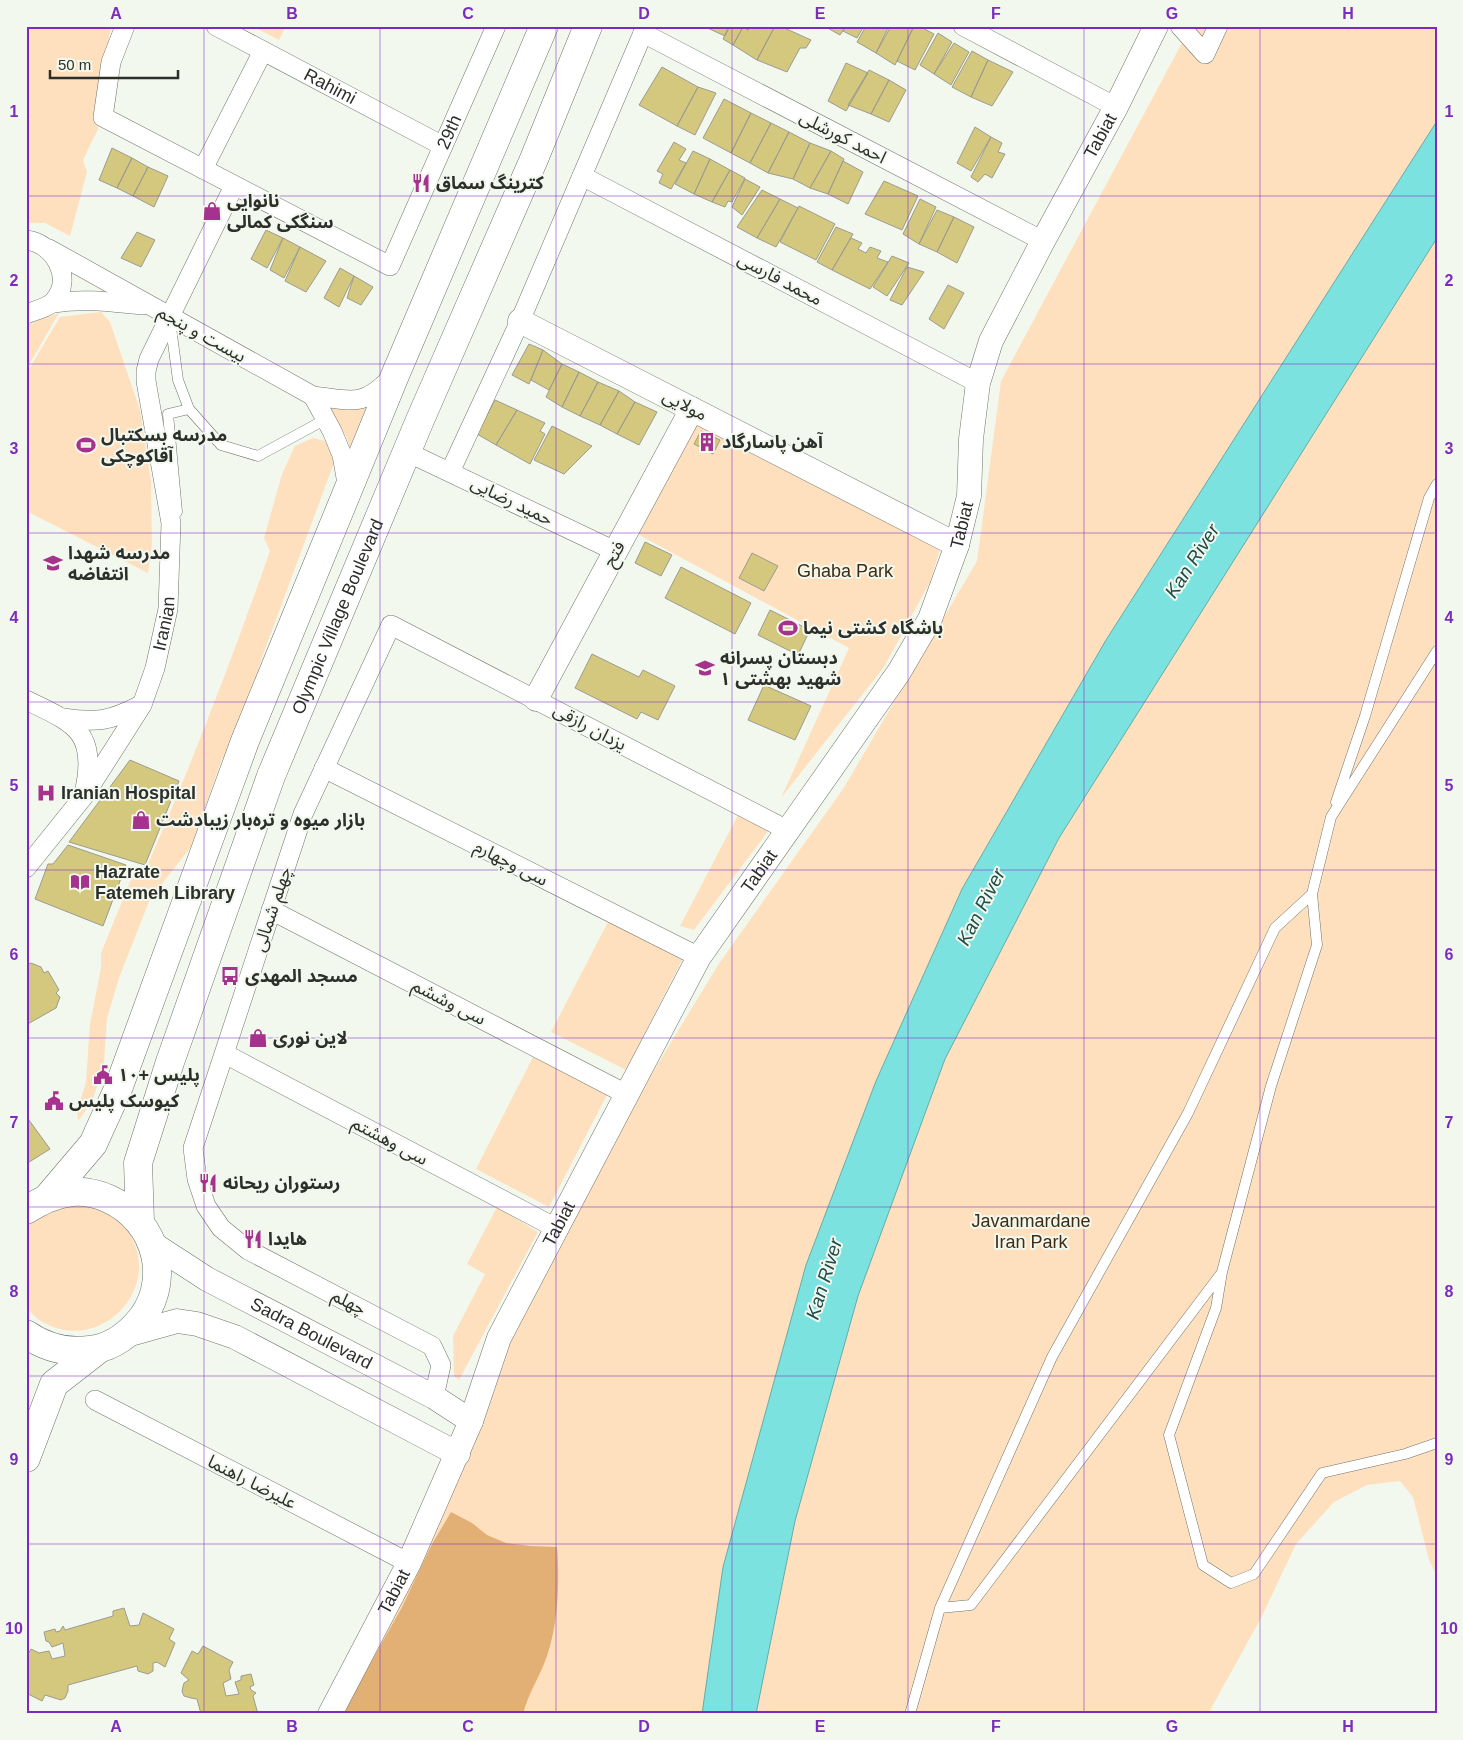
<svg xmlns="http://www.w3.org/2000/svg" width="1463" height="1740" font-family="Arial,'Noto Sans Arabic',sans-serif">
  <style>
    .green { fill: #ffe0be }
    .forest { fill: #e2af75 }
    .water { fill: #7ce2df; stroke: #64aca9 }
    .building { fill: #d4c87e; stroke: #9c9b90 }
    .lines { fill: none; stroke-linecap: round; stroke-linejoin: round }
    .service-casing { stroke: #70756c; stroke-width: 11 }
    .minor-casing { stroke: #70756c; stroke-width: 20 }
    .tertiary-casing { stroke: #70756c; stroke-width: 25 }
    .secondary-casing { stroke: #70756c; stroke-width: 29 }
    .service { stroke: #fff; stroke-width: 10 }
    .minor { stroke: #fff; stroke-width: 19 }
    .tertiary { stroke: #fff; stroke-width: 24 }
    .secondary { stroke: #fff; stroke-width: 28 }
    .grid { fill: none; stroke: #7b2cbf; stroke-width: 1; stroke-opacity: 0.55 }
    .labels { text-anchor: middle; dominant-baseline: central; stroke-width: 4; stroke-linejoin: round; paint-order: stroke }
    .street-label { font-size: 18px; fill: #2d2f2b; stroke: #f2f8ee }
    .poi-label { font-size: 18px; font-weight: bold; fill: #2d2f2b; stroke: #f2f8ee; text-anchor: start }
    .park-label { font-size: 18px; fill: #412b11; stroke: #f2f8ee }
    .water-label { font-size: 19px; font-style: italic; fill: #1e4c4b; stroke: #f2f8ee }
    .neatline { fill: none; stroke: #7b2cbf; stroke-width: 2 }
    .grid-label { font-size: 16px; text-anchor: middle; font-weight: bold; fill: #7b2cbf }
  </style>
  <rect width="100%" height="100%" fill="#f2f8ee"/>
  <!-- green -->
  <path class="green" d="M26,26h86l-3,10 -11,93 -15,31 4,12 -17,64 -25,-13h-19z
    M252,26h34l-7,14z
    M1191,26h246v1550l-8,-16 -16,-63 -13,-16 -33,4 -33,17 -38,42 -36,76 -52,94h-868l150,-332 146,-282 82,-135 125,-176 134,-228 24,-180z
    M101,312l9,10 30,88 11,71 1,63 -4,29 -122,-62v-137l34,-57z
    M59,313l-33,57v-45z
    M369,401l-19,46 -4,-11 -22,-32z
    M694,419l247,127 -11,36 -46,85 -103,131 68,-150 -210,-113z
    M313,438l12,3 8,7 1,15 -70,189 -35,103 -7,4 -31,88 -41,52 -31,79 -12,40 -3,45 -12,39 -14,19 -1,-10 9,-29 4,-58 11,-56v-15l34,-83 10,1c46,-105 87,-212 125,-320l-6,-13 18,-64 13,-28z
    M738,815l31,15 -75,100 -14,-4z
    M609,920l74,38 -57,112 -75,-38z
    M535,1053l74,38 -60,116 -73,-38z
    M58,1204c10,1 33,0 42,3 9,3 18,11 24,19 46,57 -23,132 -83,95 -6,-3 -10,-9 -15,-13v-84l12,-11z
    M497,1207l41,25 -79,148 -5,-4 -1,-40 32,-62 -18,-10z"/>
  <!-- forest -->
  <path class="forest" d="M451,1512l21,11 15,12 19,8 25,3 26,1c3,36 1,83 -13,117 -7,17 -16,31 -21,50h-181l60,-107 30,-63z"/>
  <!-- water -->
  <path class="water" d="M1437,121v117l-378,600 -114,221 -87,237 -63,225 -39,193h-54l21,-147 83,-302 70,-184 86,-192 144,-249z"/>
  <!-- building -->
  <path class="building" d="M703,26h27l-5,10z
    M729,26h21l-2,4 -5,-3 -10,18 -10,-6z
    M750,26h25l-18,34 -24,-15 10,-18 5,3z
    M775,26h5l31,14 -5,8h-6l-13,24 -30,-12z
    M824,26h22l-6,9z
    M846,26h18l-7,12 -14,-7z
    M866,26h23l-13,27 -19,-11z
    M891,26h23l-19,39 -19,-12z
    M914,26h5l15,8 -19,36 -18,-9z
    M938,33l14,9 -18,32 -14,-9z
    M954,43l15,9 -18,33 -17,-11z
    M972,51l16,9 -17,37 -19,-10z
    M988,60l25,12 -21,34 -21,-9z
    M846,63l22,10 -22,38 -18,-10z
    M662,67l36,20 -21,39 -38,-21z
    M869,70l20,10 -18,34 -23,-9z
    M889,80l17,10 -17,32 -18,-8z
    M698,87l18,6 -21,42 -18,-9z
    M724,99l27,14 -20,40 -28,-15z
    M751,113l20,10 -21,40 -19,-10z
    M771,123l18,9 -21,41 -18,-10z
    M975,127l16,10 -20,34 -14,-8z
    M789,132l21,11 -17,36 -25,-6z
    M991,137l11,6 -4,9 7,2 -13,24 -7,-4 -7,8 -7,-5z
    M674,142l12,7 -7,11 7,3 -15,26 -12,-6 4,-9 -6,-3z
    M810,143l21,8 -21,37 -17,-9z
    M112,148l20,10 -15,30 -18,-8z
    M693,151l17,8 -16,35 -19,-10z
    M831,151l13,8 -16,35 -18,-6z
    M132,158l16,9 -15,29 -16,-8z
    M710,159l20,11 -18,32 -18,-8z
    M843,161l20,11 -15,32 -20,-10z
    M148,167l20,9 -14,31 -21,-11z
    M730,170l15,8 -13,24 -4,-1 -3,6 -13,-5z
    M745,179l15,8 -18,28 -10,-8z
    M884,181l34,15 -16,34 -37,-16z
    M762,190l18,9 -23,39 -20,-11z
    M780,199l18,9 -22,39 -19,-9z
    M920,199l16,8 -17,37 -16,-10z
    M799,206l36,18 -19,36 -36,-18z
    M937,210l17,7 -17,35 -18,-8z
    M954,217l20,10 -17,36 -20,-11z
    M836,227l17,7 -21,36 -15,-8z
    M266,230l17,8 -16,30 -16,-9z
    M137,232l18,8 -14,27 -20,-9z
    M283,238l17,9 -16,31 -14,-8z
    M851,238l11,5 -4,6 8,4 4,-6 11,4 -4,7 11,4 -18,27 -38,-19z
    M300,247l26,14 -20,31 -21,-11z
    M892,256l17,7 -22,33 -14,-9z
    M907,267l17,5 -22,33 -12,-5z
    M340,268l14,8 -15,31 -15,-9z
    M354,276l19,11 -12,18 -14,-7z
    M948,285l16,8 -20,36 -15,-10z
    M529,344l14,6 -14,34 -17,-9z
    M543,350l19,14 -13,26 -18,-10z
    M562,364l17,8 -17,35 -16,-10z
    M579,372l19,10 -18,34 -18,-9z
    M598,382l21,9 -19,34 -20,-9z
    M619,391l16,11 -18,32 -17,-9z
    M495,400l22,10 -21,35 -19,-11z
    M635,402l22,10 -18,33 -22,-11z
    M517,410l28,13 -5,8 5,3 -15,30 -34,-19z
    M552,426l40,20 -28,28 -30,-14z
    M701,431l19,9 -7,14 -19,-10z
    M645,542l27,13 -11,21 -26,-13z
    M752,553l26,13 -14,25 -25,-13z
    M681,567l70,36 -16,31 -70,-36z
    M770,610l40,20 -12,25 -40,-20z
    M592,654l47,23 4,-7 32,16 -17,34 -17,-8 -4,7 -62,-31z
    M764,685l47,21 -16,34 -47,-20z
    M130,760l49,21 -34,84 -76,-23z
    M68,845l58,20 -23,61 -68,-27 13,-35h5z
    M31,963l10,4 3,6 4,-2 11,19 -3,3 4,4 -4,11 -30,17v-60z
    M26,1116l24,33 -24,15z
    M124,1608l6,18 9,-1 4,-12 31,16 -5,10 6,4 -10,24 -8,-5 -4,1v8l-5,3 -10,-3 -1,-5 -69,19v6l-3,7 -4,2 -16,-5 -3,6 -16,-8v-35l5,-9 8,4 10,-2 3,8 13,-3 -2,-13 -11,4 -3,-5 -3,-1 -2,-9 11,-3 1,3 4,-1 3,-5 2,4 48,-14v-5z
    M203,1646l30,16 -4,8 2,9 -8,4 3,13 13,-2 -4,-12 6,-2v-4l10,-2 3,11 -4,2 1,3 5,3 -3,3 5,18h-57l-4,-15 -6,-1 -7,-2 -2,-5 2,-8 5,-3 -8,-7 11,-22 6,3z"/>
  <g class="lines">
    <!-- service casing -->
    <g class="service-casing">
      <path id="service" d="M170,320l8,60 11,29
        M177,512l-9,-98 21,-5 32,36 37,11 68,-37
        M1437,651l-106,166 -19,77 5,51 -46,141 -49,186 -6,36 -47,127 34,130 28,18 23,-9 68,-101 83,-19 32,-11
        M1336,802l29,-86 64,-218 8,-14
        M940,1608l31,-3 249,-330
        M910,1714l30,-106 112,-251 136,-244 87,-185 37,-34"/>
    </g>
    <!-- minor casing -->
    <g class="minor-casing">
      <g id="minor">
        <path id="s1" d="M125,26l-14,36 -8,55 287,149 106,-240"/>
        <path id="s2" d="M216,26l227,120"/>
        <path d="M963,26l153,81"/>
        <path d="M1180,26l25,28 13,-28"/>
        <path d="M643,33l400,208"/>
        <path d="M203,169l60,-118"/>
        <path d="M582,176l396,207"/>
        <path d="M26,240c28,3 48,38 28,61 -5,6 -20,10 -28,13"/>
        <path d="M49,249l264,147c38,4 48,12 77,-17"/>
        <path d="M53,303c33,-5 57,-1 89,2"/>
        <path d="M313,396l19,35 10,24 6,34"/>
        <path d="M407,452l208,99"/>
        <path d="M450,472l70,-151 126,-295"/>
        <path d="M26,700c47,23 71,30 59,89"/>
        <path d="M63,718c35,5 47,3 78,-13"/>
        <path d="M324,768l375,189"/>
        <path id="s3" d="M26,868l58,-72 58,-91 13,-37 13,-59 3,-86 -25,-142v-10l3,-12 85,-173"/>
        <path d="M271,910l355,184"/>
        <path d="M225,1054l331,174"/>
        <path d="M434,1397l7,-32 -9,-19 -184,-96 -27,-22 -15,-22 -9,-27 -4,-31 110,-334 88,-189 398,206"/>
        <path d="M95,1400l314,163"/>
      </g>
    </g>
    <!-- tertiary casing -->
    <g class="tertiary-casing">
      <g id="tertiary">
        <path d="M520,321l437,224"/>
        <path d="M536,699l156,-290"/>
        <path id="s4" d="M153,1244l54,35 227,118 37,24"/>
        <path d="M127,1335l50,-14 20,3 38,13 223,117"/>
        <path id="s5" d="M330,1714l79,-151 62,-142 28,-83 200,-381 200,-285 31,-53 27,-74 12,-49 2,-57 7,-56 13,-42 52,-100 73,-134 40,-81"/>
      </g>
    </g>
    <!-- secondary casing -->
    <g class="secondary-casing">
      <g id="secondary">
        <path d="M48,1197l45,-53 25,-55 127,-348 151,-368 148,-347"/>
        <path d="M26,1210c15,-9 28,-16 46,-18 12,-1 26,2 37,7 49,22 65,86 27,126 -13,14 -27,23 -46,25 -23,3 -44,-2 -64,-16"/>
        <path id="s6" d="M140,1222l-2,-59 32,-101 101,-286 149,-356 114,-261 54,-133"/>
        <path d="M26,1458l28,-74 45,-35"/>
      </g>
    </g>
    <!-- service -->
    <use href="#service" class="service"/>
    <!-- minor -->
    <use href="#minor" class="minor"/>
    <!-- tertiary -->
    <use href="#tertiary" class="tertiary"/>
    <!-- secondary -->
    <use href="#secondary" class="secondary"/>
  </g>
  <!-- grid -->
  <path class="grid" d="M204,26v1688M380,26v1688M556,26v1688M732,26v1688M908,26v1688M1084,26v1688M1260,26v1688M26,196h1411M26,364h1411M26,533h1411M26,702h1411M26,870h1411M26,1038h1411M26,1207h1411M26,1376h1411M26,1544h1411"/>
  <!-- icons -->
  <defs>
    <g id="restaurant-bare" transform="scale(1.5)"><path d="M-5-6h1v4h1v-4h1v4h1v-4h1v5L-1.5 .5V6h-2V.5L-5-1ZM5-6V6H3V1.5H1.5Q1.5-4 5-6Z" fill="#a5328d" stroke="#f2f8ee" stroke-width="2.5" paint-order="stroke"/></g>
    <g id="shop-bare" transform="scale(1.5)"><path d="M-5-2.5h2.3a2.7 3.5 0 0 1 5.4 0H5L5.5 6h-11ZM-1.5-2.5h3a1.5 2.3 0 0 0-3 0Z" fill="#a5328d" stroke="#f2f8ee" stroke-width="2.5" paint-order="stroke"/></g>
    <g id="building-bare" transform="scale(1.5)"><path d="M-4-6H4V6H1V3H-1V6H-4ZM-2.5-4.3h1.7v1.8h-1.7ZM.8-4.3h1.7v1.8H.8ZM-2.5-1h1.7V.8h-1.7ZM.8-1h1.7V.8H.8Z" fill="#a5328d" stroke="#f2f8ee" stroke-width="2.5" paint-order="stroke"/></g>
    <g id="stadium-bare" transform="scale(1.5)"><path d="M0-5a6.5 5 0 1 0 0 10a6.5 5 0 1 0 0-10ZM-3.5-1.8h7v3.6h-7Z" fill="#a5328d" stroke="#f2f8ee" stroke-width="2.5" paint-order="stroke"/></g>
    <g id="school-bare" transform="scale(1.5)"><path d="M0-5L7-2L0 1L-7-2ZM-4 1L0 2.5L4 1V4Q0 6-4 4Z" fill="#a5328d" stroke="#f2f8ee" stroke-width="2.5" paint-order="stroke"/></g>
    <g id="hospital-bare" transform="scale(1.5)"><path d="M-5-5h3v3.5h4V-5h3V5h-3V1.5h-4V5h-3Z" fill="#a5328d" stroke="#f2f8ee" stroke-width="2.5" paint-order="stroke"/></g>
    <g id="library-bare" transform="scale(1.5)"><path d="M-6-4Q-3-5.5-.7-3.5V5Q-3 3-6 4ZM6-4Q3-5.5 .7-3.5V5Q3 3 6 4Z" fill="#a5328d" stroke="#f2f8ee" stroke-width="2.5" paint-order="stroke"/></g>
    <g id="bus-bare" transform="scale(1.5)"><path d="M-5-6H5V4H4V6H2V4H-2V6H-4V4H-5ZM-3.5-4V0h7V-4ZM-3.5 1.2v1.5H-2V1.2ZM2 1.2v1.5H3.5V1.2Z" fill="#a5328d" stroke="#f2f8ee" stroke-width="2.5" paint-order="stroke"/></g>
    <g id="civic-bare" transform="scale(1.5)"><path d="M-.6-6.5H3V-4.5H.6V-3L4-1V1h2V6H-6V1h2V-1L-.6-3ZM-1.2 2.5V6h2.4V2.5Z" fill="#a5328d" stroke="#f2f8ee" stroke-width="2.5" paint-order="stroke"/></g>
  </defs>
  <g fill-rule="evenodd">
    <use href="#restaurant-bare" x="421" y="183"/>
    <use href="#shop-bare" x="212" y="211"/>
    <use href="#building-bare" x="707" y="442"/>
    <use href="#stadium-bare" x="86" y="445"/>
    <use href="#school-bare" x="53" y="563"/>
    <use href="#stadium-bare" x="788" y="628"/>
    <use href="#school-bare" x="705" y="668"/>
    <use href="#hospital-bare" x="46" y="793"/>
    <use href="#shop-bare" x="141" y="820"/>
    <use href="#library-bare" x="80" y="882"/>
    <use href="#bus-bare" x="230" y="976"/>
    <use href="#shop-bare" x="258" y="1038"/>
    <use href="#civic-bare" x="103" y="1075"/>
    <use href="#civic-bare" x="54" y="1101"/>
    <use href="#restaurant-bare" x="208" y="1183"/>
    <use href="#restaurant-bare" x="253" y="1239"/>
  </g>
  <g class="labels">
    <!-- street labels -->
    <g class="street-label">
      <text stroke="none"><textPath href="#s2" startOffset="129">Rahimi</textPath></text>
      <text stroke="none"><textPath href="#s1" startOffset="564">29th</textPath></text>
      <text stroke="none"><textPath href="#s5" startOffset="1772">Tabiat</textPath></text>
      <text transform="translate(843 137) rotate(27)">احمد کورشلی</text>
      <text transform="translate(780 279) rotate(28)">محمد فارسی</text>
      <text transform="translate(202 334) rotate(29)">بیست و پنجم</text>
      <text transform="translate(685 405) rotate(27)">مولایی</text>
      <text transform="translate(512 501) rotate(26)">حمید رضایی</text>
      <text stroke="none"><textPath href="#s5" startOffset="1352">Tabiat</textPath></text>
      <text transform="translate(614 554) rotate(-62)">فتح</text>
      <text stroke="none"><textPath href="#s6" startOffset="641">Olympic Village Boulevard</textPath></text>
      <text stroke="none"><textPath href="#s3" startOffset="285">Iranian</textPath></text>
      <text transform="translate(590 727) rotate(28)">یزدان رازقی</text>
      <text transform="translate(511 863) rotate(27)">سی وچهارم</text>
      <text stroke="none"><textPath href="#s5" startOffset="948">Tabiat</textPath></text>
      <text transform="translate(272 909) rotate(-72)">چهلم شمالی</text>
      <text transform="translate(449 1002) rotate(27)">سی وششم</text>
      <text transform="translate(390 1141) rotate(28)">سی وهشتم</text>
      <text stroke="none"><textPath href="#s5" startOffset="542">Tabiat</textPath></text>
      <text transform="translate(349 1302) rotate(27)">چهلم</text>
      <text stroke="none"><textPath href="#s4" startOffset="182">Sadra Boulevard</textPath></text>
      <text transform="translate(252 1482) rotate(27)">علیرضا راهنما</text>
      <text stroke="none"><textPath href="#s5" startOffset="138">Tabiat</textPath></text>
    </g>
    <!-- poi labels -->
    <g class="poi-label">
      <text x="436" y="183">کترینگ سماق</text>
      <text x="227" y="201">نانوایی<tspan x="227" dy="21">سنگکی کمالی</tspan></text>
      <text x="101" y="435">مدرسه بسکتبال<tspan x="101" dy="21">آقاکوچکی</tspan></text>
      <text x="722" y="442">آهن پاسارگاد</text>
      <text x="68" y="553">مدرسه شهدا<tspan x="68" dy="21">انتفاضه</tspan></text>
      <text x="803" y="628">باشگاه کشتی نیما</text>
      <text x="720" y="658">دبستان پسرانه<tspan x="720" dy="21">شهید بهشتی ۱</tspan></text>
      <text x="61" y="793">Iranian Hospital</text>
      <text x="156" y="820">بازار میوه و تره‌بار زیبادشت</text>
      <text x="95" y="872">Hazrate<tspan x="95" dy="21">Fatemeh Library</tspan></text>
      <text x="245" y="976">مسجد المهدی</text>
      <text x="273" y="1038">لاین نوری</text>
      <text x="118" y="1075">پلیس +۱۰</text>
      <text x="69" y="1101">کیوسک پلیس</text>
      <text x="223" y="1183">رستوران ریحانه</text>
      <text x="268" y="1239">هایدا</text>
    </g>
    <!-- park labels -->
    <g class="park-label">
      <text x="845" y="571">Ghaba Park</text>
      <text x="1031" y="1221">Javanmardane<tspan x="1031" dy="21">Iran Park</tspan></text>
    </g>
    <!-- water labels -->
    <g class="water-label">
      <text transform="translate(1192 561) rotate(-57)">Kan River</text>
      <text transform="translate(981 907) rotate(-63)">Kan River</text>
      <text transform="translate(824 1279) rotate(-73)">Kan River</text>
    </g>
  </g>
  <!-- border -->
  <rect width="1463" height="1740" fill="none" stroke="#f2f8ee" stroke-width="55"/>
  <!-- scale -->
  <path d="M50 70v8h128v-8" fill="none" stroke="#2d2f2b" stroke-width="2.5"/>
  <text x="58" y="70" font-size="15" fill="#2d2f2b" stroke="#f2f8ee" stroke-width="4" paint-order="stroke">50 m</text>
  <rect x="28" y="28" width="1408" height="1684" class="neatline"/>
  <g class="grid-label">
    <text x="116" y="19">A</text>
    <text x="292" y="19">B</text>
    <text x="468" y="19">C</text>
    <text x="644" y="19">D</text>
    <text x="820" y="19">E</text>
    <text x="996" y="19">F</text>
    <text x="1172" y="19">G</text>
    <text x="1348" y="19">H</text>
    <text x="14" y="117">1</text>
    <text x="1449" y="117">1</text>
    <text x="14" y="286">2</text>
    <text x="1449" y="286">2</text>
    <text x="14" y="454">3</text>
    <text x="1449" y="454">3</text>
    <text x="14" y="623">4</text>
    <text x="1449" y="623">4</text>
    <text x="14" y="791">5</text>
    <text x="1449" y="791">5</text>
    <text x="14" y="960">6</text>
    <text x="1449" y="960">6</text>
    <text x="14" y="1128">7</text>
    <text x="1449" y="1128">7</text>
    <text x="14" y="1297">8</text>
    <text x="1449" y="1297">8</text>
    <text x="14" y="1465">9</text>
    <text x="1449" y="1465">9</text>
    <text x="14" y="1634">10</text>
    <text x="1449" y="1634">10</text>
    <text x="116" y="1732">A</text>
    <text x="292" y="1732">B</text>
    <text x="468" y="1732">C</text>
    <text x="644" y="1732">D</text>
    <text x="820" y="1732">E</text>
    <text x="996" y="1732">F</text>
    <text x="1172" y="1732">G</text>
    <text x="1348" y="1732">H</text>
  </g>
</svg>
